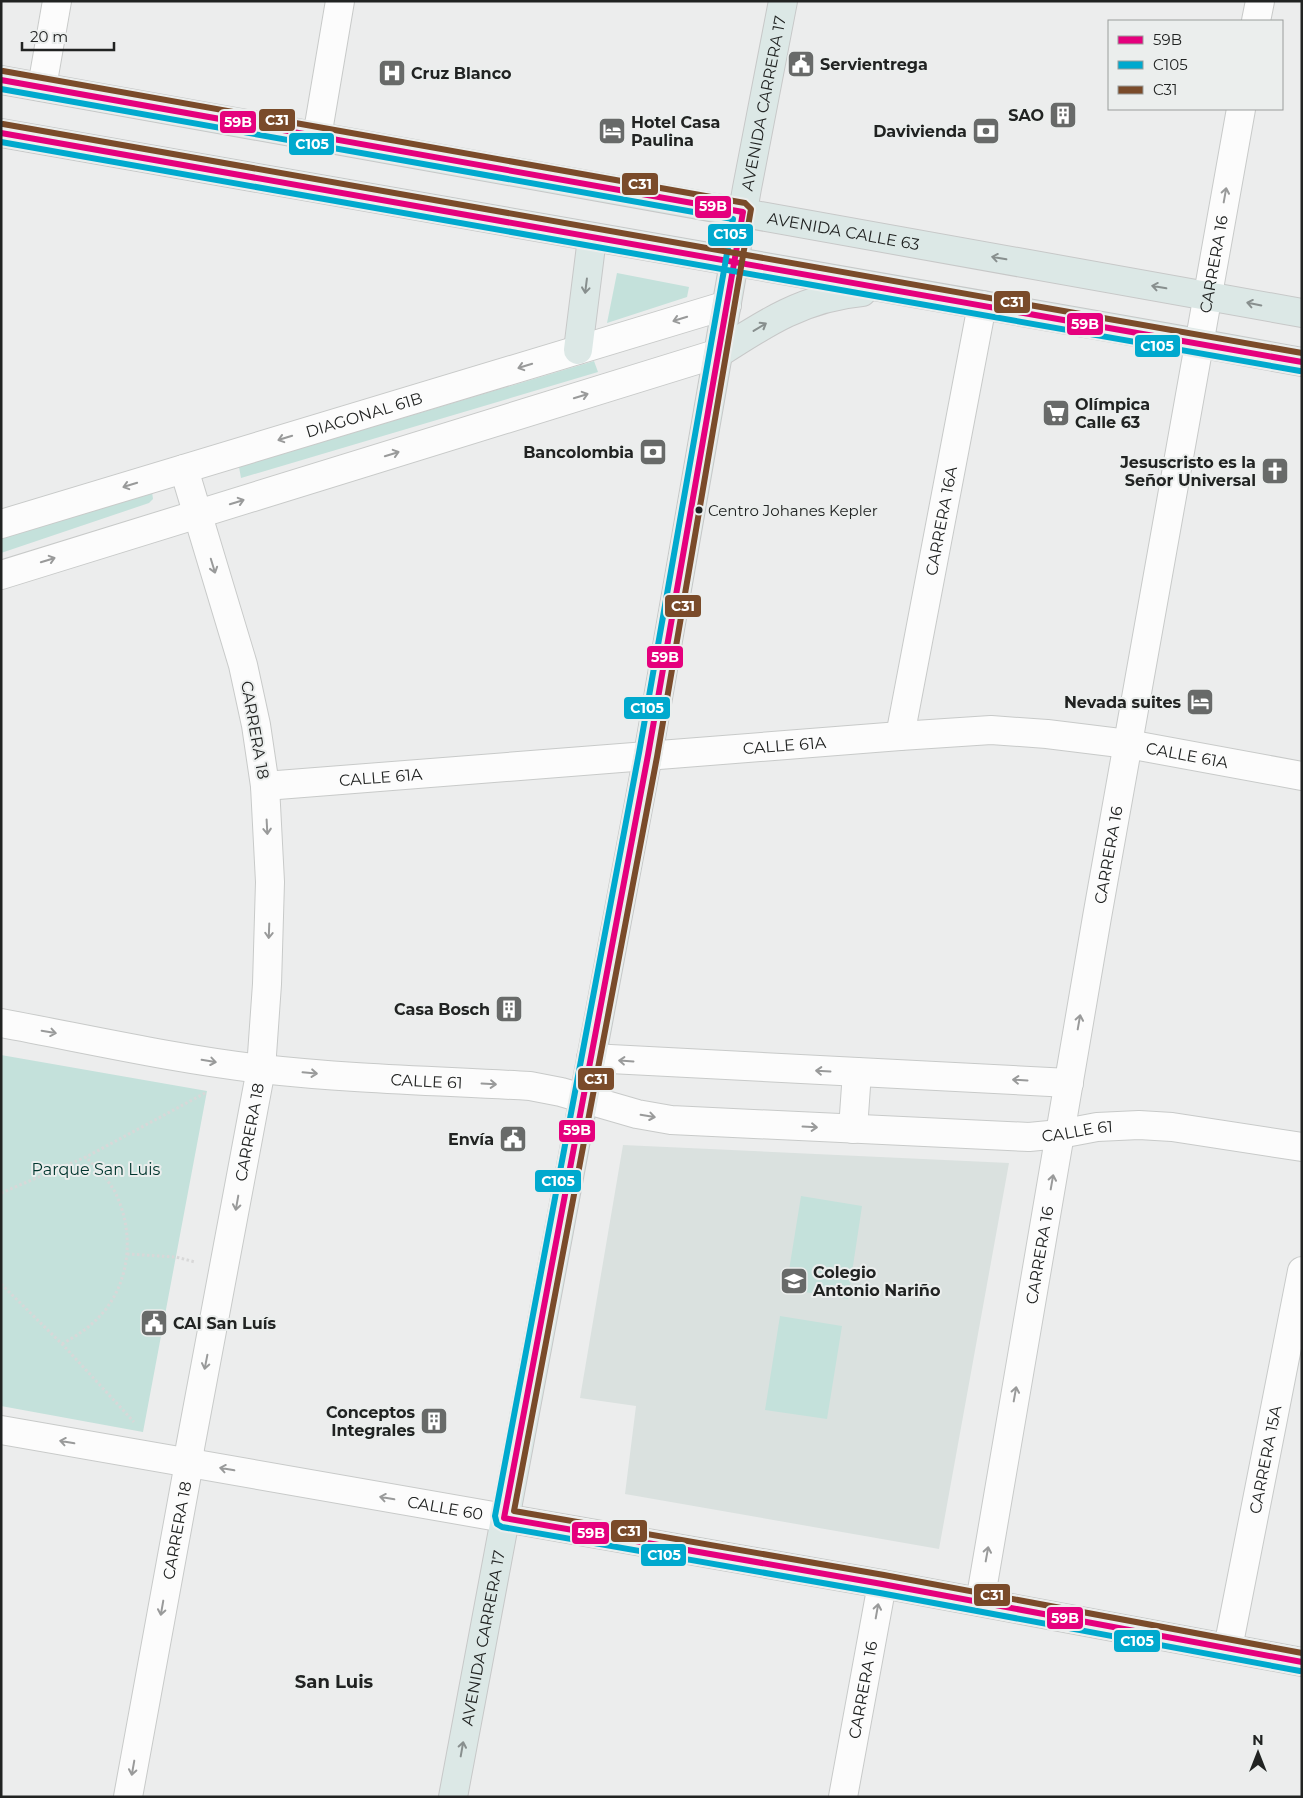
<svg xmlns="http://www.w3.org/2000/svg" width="1303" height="1798" font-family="Montserrat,sans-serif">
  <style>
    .built { fill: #dae1df }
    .green { fill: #c4e1db }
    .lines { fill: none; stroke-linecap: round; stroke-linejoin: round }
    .minor-casing { stroke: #c8cac9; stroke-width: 30 }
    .major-casing { stroke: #c7c8c8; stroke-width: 30 }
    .path { stroke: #d8d8d8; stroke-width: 3; stroke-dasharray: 2.5 2.5; stroke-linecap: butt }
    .minor { stroke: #fcfcfc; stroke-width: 28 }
    .major { stroke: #dce8e6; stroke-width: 28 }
    .bus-1-casing { stroke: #ebeeed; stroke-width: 10 }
    .bus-2-casing { stroke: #ebeeed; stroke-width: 10 }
    .bus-3-casing { stroke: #ebeeed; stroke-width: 10 }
    .bus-1 { stroke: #e5007d; stroke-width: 6 }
    .bus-2 { stroke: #00a9ce; stroke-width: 6 }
    .bus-3 { stroke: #7a4b2a; stroke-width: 6 }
    .oneway { stroke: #999a9a }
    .oneway2 { stroke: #888f8e }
    .bus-dot { fill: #212322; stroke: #ebeeed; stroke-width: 2 }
    .labels { text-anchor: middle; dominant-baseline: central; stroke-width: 4; stroke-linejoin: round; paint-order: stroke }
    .bus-label { font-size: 15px; fill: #212322; stroke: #ebeeed; text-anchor: start }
    .poi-label { font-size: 16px; font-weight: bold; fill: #212322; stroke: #ebeeed; text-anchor: end }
    .street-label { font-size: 16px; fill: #212322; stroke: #ebeeed }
    .park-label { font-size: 16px; fill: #00362e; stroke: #ebeeed }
    .neighbourhood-label { font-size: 18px; font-weight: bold; fill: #212322; stroke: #ebeeed }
    .line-badge { stroke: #ebeeed; stroke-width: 2 }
    .badge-label { font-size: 14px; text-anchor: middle; font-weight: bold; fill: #fff }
  </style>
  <rect width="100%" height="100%" fill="#eceded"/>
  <!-- built -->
  <path class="built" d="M623,1145l386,18 -70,386 -314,-55 11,-88 -56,-8z"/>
  <!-- green -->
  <path class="green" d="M617,273l72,14 -2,10 -80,26z
    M594,361l4,11 -357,106 -2,-11z
    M145,490l7,2 1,7 -4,4 -148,50v-16z
    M1,1055l206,36 -64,341 -142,-26z
    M801,1196l61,10 -14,93 -62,-10z
    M780,1316l62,10 -15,93 -62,-9z"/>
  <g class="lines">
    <!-- minor casing -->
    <g class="minor-casing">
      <g id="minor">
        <path d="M1256,21l4,-20"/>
        <path d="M42,87l15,-86"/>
        <path d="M317,137l23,-136"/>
        <path id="s1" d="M1,524l726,-219"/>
        <path d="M1,575l718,-222"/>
        <path id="s2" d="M900,736l82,-431"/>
        <path id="s3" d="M265,786l635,-50 91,-6 56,4 81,10 174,32"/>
        <path id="s4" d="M1,1023c86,16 174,36 261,46 89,10 179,12 268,17l31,6 76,22 34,6 358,17 31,-3 37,-7 42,-2 33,2 130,20"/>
        <path d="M591,1058l478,25"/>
        <path d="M853,1129l4,-57"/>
        <path id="s5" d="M1,1430l881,154 420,78"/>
        <path id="s6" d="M980,1602l117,-685 144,-808"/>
        <path id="s7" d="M1228,1648l74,-377"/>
        <path id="s8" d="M128,1797l61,-334 1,-15 71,-379 6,-85 3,-102 -5,-96 -9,-61 -13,-60 -59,-196"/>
        <path id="s9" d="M843,1797l39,-213"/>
      </g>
    </g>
    <!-- major casing -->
    <g class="major-casing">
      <g id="major">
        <path id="s10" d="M1,80l1301,233"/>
        <path d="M1,133l1169,205 132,24"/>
        <path d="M578,350l14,-112"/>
        <path d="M719,353c46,-30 86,-56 143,-61"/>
        <path id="s11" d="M453,1797l195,-1042 99,-567 36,-187"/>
      </g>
    </g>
    <!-- path -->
    <path class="path" d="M1,1193l85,-36 121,-65
      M127,1254l49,3 19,5
      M1,1284l61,60 72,78
      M62,1344c14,-8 27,-16 37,-27 32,-33 36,-85 16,-125 -7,-13 -19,-24 -29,-35"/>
    <!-- minor -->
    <use href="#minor" class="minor"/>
    <!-- major -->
    <use href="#major" class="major"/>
    <!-- bus-1 casing -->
    <g class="bus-1-casing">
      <path id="bus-1" d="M1,80l742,132 -95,543 -144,763 378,66 420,78
        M1,133l1301,229"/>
    </g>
    <!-- bus-2 casing -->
    <g class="bus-2-casing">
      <path id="bus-2" d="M1,89l732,130 -94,534 -144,763 2,8 5,3 378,66 420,78
        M1,142l1299,229"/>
    </g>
    <!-- bus-3 casing -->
    <g class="bus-3-casing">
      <path id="bus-3" d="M3,71l742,132 6,6 -94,548 -143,754 370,64 418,78
        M3,124l1299,229"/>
    </g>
    <!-- bus-1 -->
    <use href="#bus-1" class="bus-1"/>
    <!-- bus-2 -->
    <use href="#bus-2" class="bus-2"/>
    <!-- bus-3 -->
    <use href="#bus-3" class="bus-3"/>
  </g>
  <!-- one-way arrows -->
  <defs><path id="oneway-shaft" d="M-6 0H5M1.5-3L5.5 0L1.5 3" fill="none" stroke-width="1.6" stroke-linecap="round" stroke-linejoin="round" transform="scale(1.25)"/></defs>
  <g class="oneway">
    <use href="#oneway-shaft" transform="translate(1225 195) rotate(-80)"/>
    <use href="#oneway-shaft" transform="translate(680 319) rotate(163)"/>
    <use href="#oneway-shaft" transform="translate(525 366) rotate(163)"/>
    <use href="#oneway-shaft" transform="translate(581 396) rotate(-17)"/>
    <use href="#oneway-shaft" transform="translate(285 438) rotate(163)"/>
    <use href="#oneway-shaft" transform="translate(392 454) rotate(-17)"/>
    <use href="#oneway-shaft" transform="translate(130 485) rotate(163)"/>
    <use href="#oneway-shaft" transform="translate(237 502) rotate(-17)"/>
    <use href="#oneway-shaft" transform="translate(48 560) rotate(-17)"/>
    <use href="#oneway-shaft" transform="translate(213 566) rotate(73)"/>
    <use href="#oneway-shaft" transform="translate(267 827) rotate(87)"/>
    <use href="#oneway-shaft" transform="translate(269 931) rotate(92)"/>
    <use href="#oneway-shaft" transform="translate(1079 1022) rotate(-80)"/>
    <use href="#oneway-shaft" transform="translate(49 1032) rotate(10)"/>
    <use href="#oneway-shaft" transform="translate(209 1061) rotate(9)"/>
    <use href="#oneway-shaft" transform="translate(626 1061) rotate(-176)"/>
    <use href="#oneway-shaft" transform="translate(823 1071) rotate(-177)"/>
    <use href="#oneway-shaft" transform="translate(310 1073) rotate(5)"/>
    <use href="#oneway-shaft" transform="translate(1020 1080) rotate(-177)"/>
    <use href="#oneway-shaft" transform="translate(489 1084) rotate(3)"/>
    <use href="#oneway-shaft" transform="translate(648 1116) rotate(9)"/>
    <use href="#oneway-shaft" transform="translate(810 1127) rotate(3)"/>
    <use href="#oneway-shaft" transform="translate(1052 1182) rotate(-80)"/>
    <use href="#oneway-shaft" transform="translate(237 1203) rotate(100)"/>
    <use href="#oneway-shaft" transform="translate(206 1362) rotate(101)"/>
    <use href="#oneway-shaft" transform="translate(1015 1394) rotate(-80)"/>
    <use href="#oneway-shaft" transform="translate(67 1442) rotate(-170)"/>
    <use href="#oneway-shaft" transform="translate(227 1469) rotate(-170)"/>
    <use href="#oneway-shaft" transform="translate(387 1498) rotate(-170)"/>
    <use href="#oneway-shaft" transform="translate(987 1554) rotate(-80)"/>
    <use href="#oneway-shaft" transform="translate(162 1608) rotate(100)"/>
    <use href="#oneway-shaft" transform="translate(877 1611) rotate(-80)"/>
    <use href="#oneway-shaft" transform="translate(133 1768) rotate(100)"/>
  </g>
  <g class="oneway2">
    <use href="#oneway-shaft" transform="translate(999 258) rotate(-170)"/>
    <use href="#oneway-shaft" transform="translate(586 286) rotate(97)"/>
    <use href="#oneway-shaft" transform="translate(1159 287) rotate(-170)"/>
    <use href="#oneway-shaft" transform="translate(1254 304) rotate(-169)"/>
    <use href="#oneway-shaft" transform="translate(760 327) rotate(-31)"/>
    <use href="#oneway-shaft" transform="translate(462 1749) rotate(-80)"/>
  </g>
  <!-- icons -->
  <defs>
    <g id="civic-square" transform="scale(1.4375)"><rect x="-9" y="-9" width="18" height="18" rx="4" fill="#686a69" stroke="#ebeeed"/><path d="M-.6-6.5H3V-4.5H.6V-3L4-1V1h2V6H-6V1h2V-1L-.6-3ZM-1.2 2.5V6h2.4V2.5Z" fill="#fff"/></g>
    <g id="hospital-square" transform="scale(1.4375)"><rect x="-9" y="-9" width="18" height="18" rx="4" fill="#686a69" stroke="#ebeeed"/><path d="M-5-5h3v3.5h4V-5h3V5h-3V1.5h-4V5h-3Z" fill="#fff"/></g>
    <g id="building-square" transform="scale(1.4375)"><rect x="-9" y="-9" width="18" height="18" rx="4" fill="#686a69" stroke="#ebeeed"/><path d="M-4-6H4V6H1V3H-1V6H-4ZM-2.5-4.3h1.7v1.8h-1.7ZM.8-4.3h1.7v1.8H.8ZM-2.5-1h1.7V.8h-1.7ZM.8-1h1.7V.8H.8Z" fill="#fff"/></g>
    <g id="hotel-square" transform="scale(1.4375)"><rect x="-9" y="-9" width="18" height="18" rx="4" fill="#686a69" stroke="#ebeeed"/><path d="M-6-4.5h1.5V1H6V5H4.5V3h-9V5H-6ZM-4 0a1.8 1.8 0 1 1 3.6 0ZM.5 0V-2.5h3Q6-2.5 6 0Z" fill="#fff"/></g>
    <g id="bank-square" transform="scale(1.4375)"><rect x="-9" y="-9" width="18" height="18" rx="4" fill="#686a69" stroke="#ebeeed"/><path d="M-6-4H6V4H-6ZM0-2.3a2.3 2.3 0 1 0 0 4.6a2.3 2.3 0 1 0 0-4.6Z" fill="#fff"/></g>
    <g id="supermarket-square" transform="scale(1.4375)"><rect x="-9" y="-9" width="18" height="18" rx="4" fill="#686a69" stroke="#ebeeed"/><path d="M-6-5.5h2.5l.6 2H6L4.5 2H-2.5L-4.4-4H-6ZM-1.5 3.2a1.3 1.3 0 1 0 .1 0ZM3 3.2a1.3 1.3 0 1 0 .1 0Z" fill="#fff"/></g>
    <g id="church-square" transform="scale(1.4375)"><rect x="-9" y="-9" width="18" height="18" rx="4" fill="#686a69" stroke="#ebeeed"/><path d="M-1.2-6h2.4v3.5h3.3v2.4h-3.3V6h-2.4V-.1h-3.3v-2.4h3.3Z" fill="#fff"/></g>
    <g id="school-square" transform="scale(1.4375)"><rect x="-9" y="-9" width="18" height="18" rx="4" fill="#686a69" stroke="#ebeeed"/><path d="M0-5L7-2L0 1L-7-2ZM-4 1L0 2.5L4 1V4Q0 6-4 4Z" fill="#fff"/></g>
  </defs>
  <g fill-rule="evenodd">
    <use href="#civic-square" x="801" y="64"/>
    <use href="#hospital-square" x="392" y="73"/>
    <use href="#building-square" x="1063" y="115"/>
    <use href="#hotel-square" x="612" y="131"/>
    <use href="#bank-square" x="986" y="131"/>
    <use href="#supermarket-square" x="1056" y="413"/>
    <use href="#bank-square" x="653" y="452"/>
    <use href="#church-square" x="1275" y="471"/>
    <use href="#hotel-square" x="1200" y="702"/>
    <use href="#building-square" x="509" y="1009"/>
    <use href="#civic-square" x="513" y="1139"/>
    <use href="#school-square" x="794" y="1281"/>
    <use href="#civic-square" x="154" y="1323"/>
    <use href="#building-square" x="434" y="1421"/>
  </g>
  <!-- markers -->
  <circle class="bus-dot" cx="699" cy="510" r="4.5"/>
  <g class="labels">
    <!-- bus labels -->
    <g class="bus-label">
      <text x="708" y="510">Centro Johanes Kepler</text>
    </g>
    <!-- poi labels -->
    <g class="poi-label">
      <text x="820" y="64" text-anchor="start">Servientrega</text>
      <text x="411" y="73" text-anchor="start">Cruz Blanco</text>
      <text x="1044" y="115">SAO</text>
      <text x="631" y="122" text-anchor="start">Hotel Casa<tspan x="631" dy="18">Paulina</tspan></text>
      <text x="967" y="131">Davivienda</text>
      <text x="1075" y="404" text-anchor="start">Olímpica<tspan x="1075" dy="18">Calle 63</tspan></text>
      <text x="634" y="452">Bancolombia</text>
      <text x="1256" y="462">Jesuscristo es la<tspan x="1256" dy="18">Señor Universal</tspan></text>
      <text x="1181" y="702">Nevada suites</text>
      <text x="490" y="1009">Casa Bosch</text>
      <text x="494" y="1139">Envía</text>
      <text x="813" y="1272" text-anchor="start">Colegio<tspan x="813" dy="18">Antonio Nariño</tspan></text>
      <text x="173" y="1323" text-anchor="start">CAI San Luís</text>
      <text x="415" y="1412">Conceptos<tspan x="415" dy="18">Integrales</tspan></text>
    </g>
    <!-- street labels -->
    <g class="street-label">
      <text stroke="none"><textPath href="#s11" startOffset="1722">AVENIDA CARRERA 17</textPath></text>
      <text stroke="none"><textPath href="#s10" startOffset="856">AVENIDA CALLE 63</textPath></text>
      <text stroke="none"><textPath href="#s6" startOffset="1358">CARRERA 16</textPath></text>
      <text stroke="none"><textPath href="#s1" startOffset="379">DIAGONAL 61B</textPath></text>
      <text stroke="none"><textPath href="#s2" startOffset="219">CARRERA 16A</textPath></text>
      <text transform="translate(255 730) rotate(80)">CARRERA 18</text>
      <text stroke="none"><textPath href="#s3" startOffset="521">CALLE 61A</textPath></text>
      <text stroke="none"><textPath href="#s3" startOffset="926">CALLE 61A</textPath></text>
      <text stroke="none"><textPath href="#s3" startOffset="116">CALLE 61A</textPath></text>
      <text stroke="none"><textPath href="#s6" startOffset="758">CARRERA 16</textPath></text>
      <text stroke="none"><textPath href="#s4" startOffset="430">CALLE 61</textPath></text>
      <text stroke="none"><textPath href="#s4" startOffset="1086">CALLE 61</textPath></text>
      <text stroke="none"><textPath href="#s8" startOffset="676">CARRERA 18</textPath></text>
      <text stroke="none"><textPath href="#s6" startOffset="352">CARRERA 16</textPath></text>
      <text stroke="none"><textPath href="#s7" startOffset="192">CARRERA 15A</textPath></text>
      <text stroke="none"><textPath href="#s5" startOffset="451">CALLE 60</textPath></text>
      <text stroke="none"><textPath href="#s8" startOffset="271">CARRERA 18</textPath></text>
      <text stroke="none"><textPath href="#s11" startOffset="162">AVENIDA CARRERA 17</textPath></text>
      <text stroke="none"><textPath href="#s9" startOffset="109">CARRERA 16</textPath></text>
    </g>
    <!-- park labels -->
    <g class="park-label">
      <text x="96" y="1169">Parque San Luis</text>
    </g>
    <!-- neighbourhood labels -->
    <g class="neighbourhood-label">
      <text x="334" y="1682">San Luis</text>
    </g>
  </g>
  <g class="line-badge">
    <rect x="258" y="108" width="38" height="24" rx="5" fill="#7a4b2a"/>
    <rect x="219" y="110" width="38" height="24" rx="5" fill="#e5007d"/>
    <rect x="288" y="132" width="47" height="24" rx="5" fill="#00a9ce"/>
    <rect x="621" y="172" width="38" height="24" rx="5" fill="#7a4b2a"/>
    <rect x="694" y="195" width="38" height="24" rx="5" fill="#e5007d"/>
    <rect x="707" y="223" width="47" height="24" rx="5" fill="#00a9ce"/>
    <rect x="993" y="290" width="38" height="24" rx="5" fill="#7a4b2a"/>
    <rect x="1066" y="312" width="38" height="24" rx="5" fill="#e5007d"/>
    <rect x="1134" y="334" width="47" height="24" rx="5" fill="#00a9ce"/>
    <rect x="664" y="594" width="38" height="24" rx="5" fill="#7a4b2a"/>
    <rect x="646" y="645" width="38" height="24" rx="5" fill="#e5007d"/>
    <rect x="623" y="696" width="48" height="24" rx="5" fill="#00a9ce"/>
    <rect x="577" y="1067" width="38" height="24" rx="5" fill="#7a4b2a"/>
    <rect x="558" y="1119" width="38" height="24" rx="5" fill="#e5007d"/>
    <rect x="534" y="1169" width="48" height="24" rx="5" fill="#00a9ce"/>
    <rect x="610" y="1519" width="38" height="24" rx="5" fill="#7a4b2a"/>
    <rect x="571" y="1521" width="39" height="24" rx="5" fill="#e5007d"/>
    <rect x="640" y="1543" width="47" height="24" rx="5" fill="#00a9ce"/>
    <rect x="973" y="1583" width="38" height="24" rx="5" fill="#7a4b2a"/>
    <rect x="1046" y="1606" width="38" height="24" rx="5" fill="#e5007d"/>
    <rect x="1113" y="1629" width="48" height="24" rx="5" fill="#00a9ce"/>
  </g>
  <g class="badge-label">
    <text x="277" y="125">C31</text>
    <text x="238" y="127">59B</text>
    <text x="312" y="149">C105</text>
    <text x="640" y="189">C31</text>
    <text x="713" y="211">59B</text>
    <text x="730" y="239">C105</text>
    <text x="1012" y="307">C31</text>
    <text x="1085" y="329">59B</text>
    <text x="1157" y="351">C105</text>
    <text x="683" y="611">C31</text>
    <text x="665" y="662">59B</text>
    <text x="647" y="713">C105</text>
    <text x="596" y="1084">C31</text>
    <text x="577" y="1135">59B</text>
    <text x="558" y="1186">C105</text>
    <text x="629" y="1536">C31</text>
    <text x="591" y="1538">59B</text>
    <text x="664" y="1560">C105</text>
    <text x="992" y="1600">C31</text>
    <text x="1065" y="1623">59B</text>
    <text x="1137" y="1646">C105</text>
  </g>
  <!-- border -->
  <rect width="1303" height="1798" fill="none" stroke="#212322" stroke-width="5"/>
  <!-- legend -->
  <rect x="1108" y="20" width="175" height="90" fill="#ebeeed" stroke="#9a9d9c"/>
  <rect x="1118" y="36" width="25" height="8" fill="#e5007d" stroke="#9a9d9c"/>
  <text x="1153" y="45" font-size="15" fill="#212322">59B</text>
  <rect x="1118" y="61" width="25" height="8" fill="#00a9ce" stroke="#9a9d9c"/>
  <text x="1153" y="70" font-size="15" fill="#212322">C105</text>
  <rect x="1118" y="86" width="25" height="8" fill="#7a4b2a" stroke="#9a9d9c"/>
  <text x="1153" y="95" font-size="15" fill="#212322">C31</text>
  <!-- north arrow -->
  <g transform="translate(1258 1753)" stroke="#ebeeed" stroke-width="4" paint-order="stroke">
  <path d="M0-4L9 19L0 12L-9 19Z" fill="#212322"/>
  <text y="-8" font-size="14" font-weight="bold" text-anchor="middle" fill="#212322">N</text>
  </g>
  <!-- scale -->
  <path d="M22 42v8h92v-8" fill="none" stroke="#212322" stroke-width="2.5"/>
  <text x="30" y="42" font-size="15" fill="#212322" stroke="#ebeeed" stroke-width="4" paint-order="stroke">20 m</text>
</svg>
